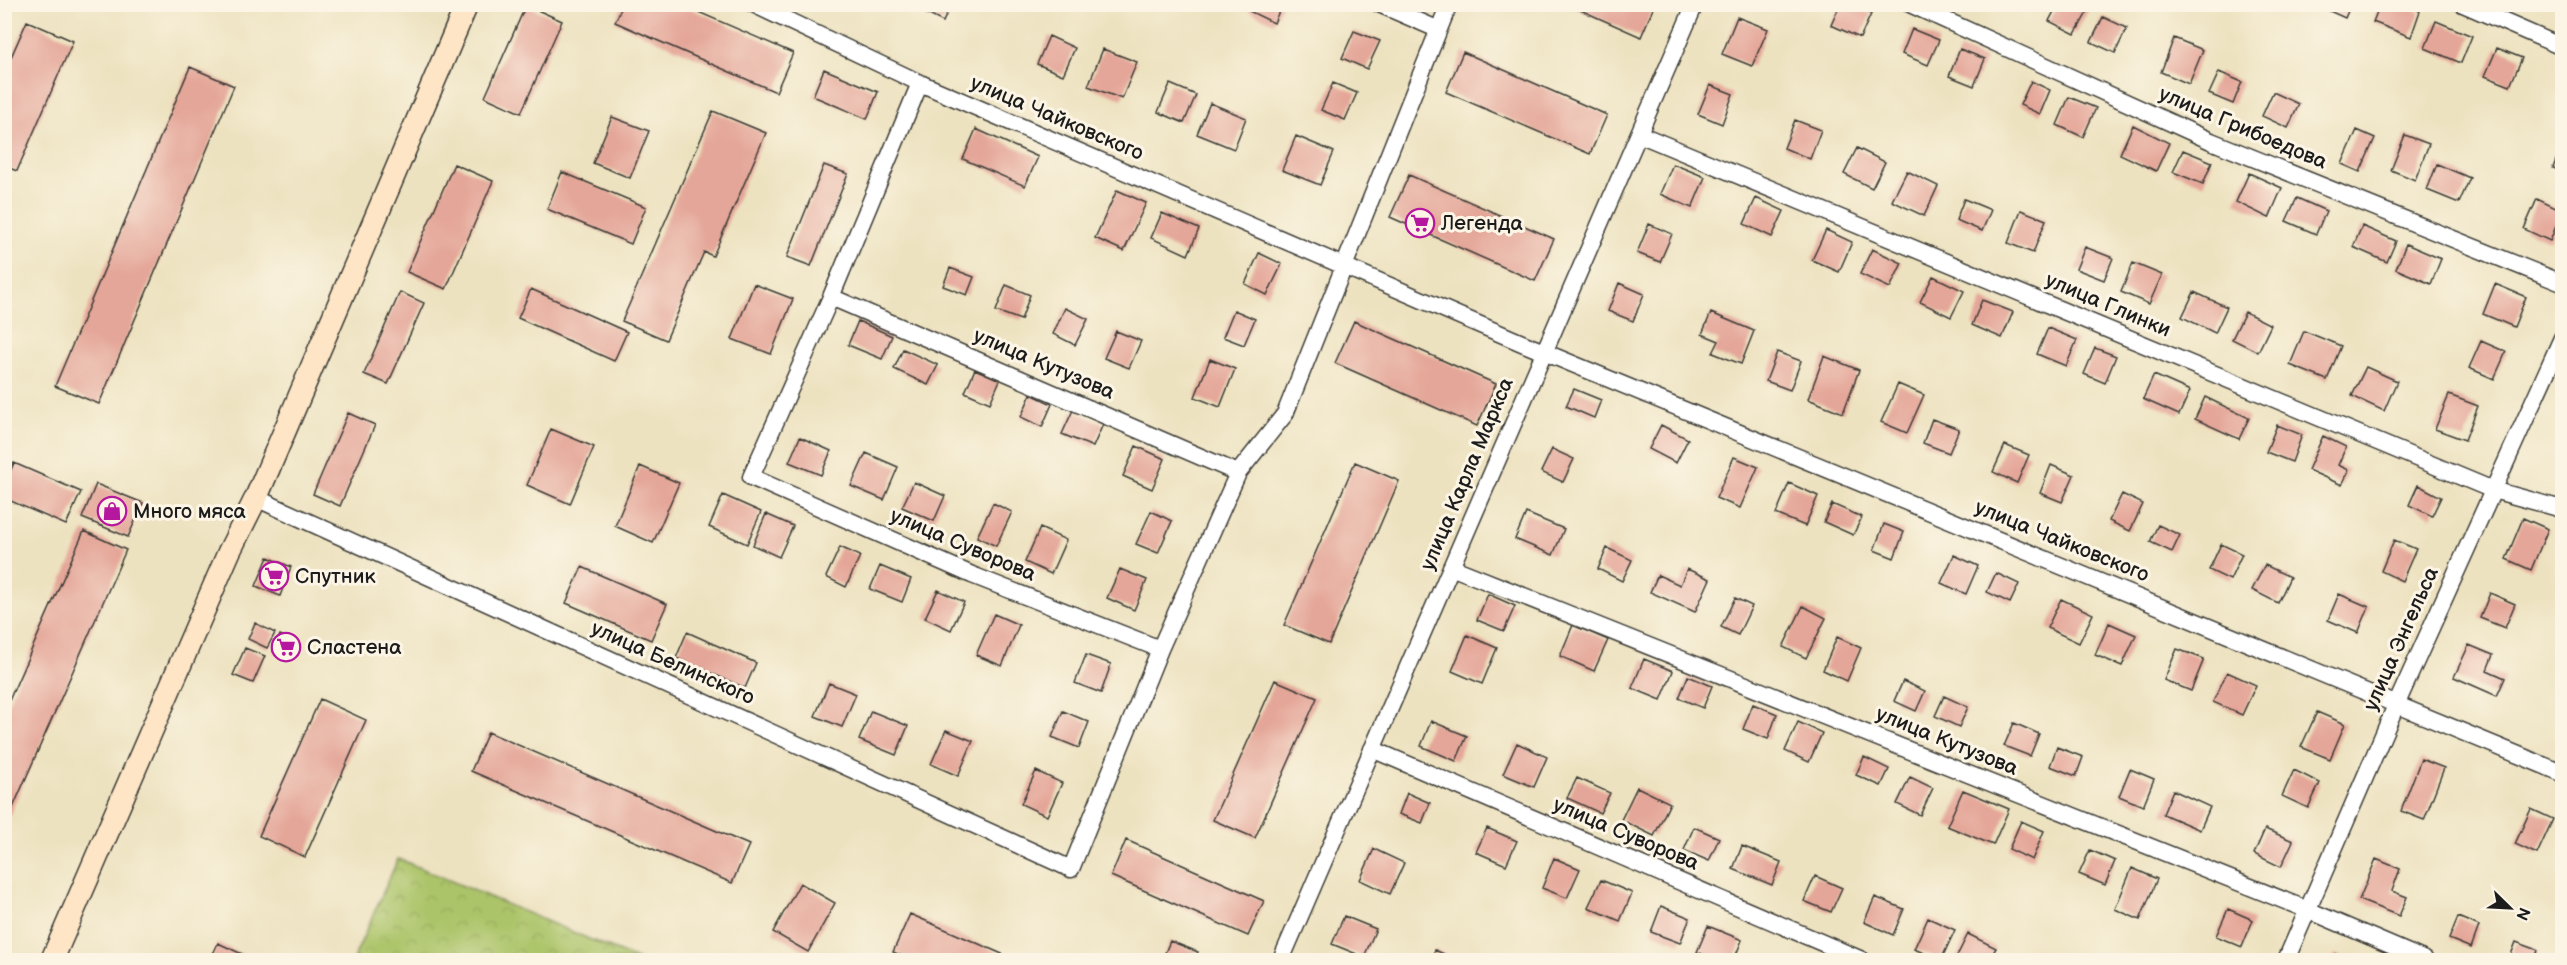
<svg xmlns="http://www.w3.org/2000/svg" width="2567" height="965" font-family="'Balsamiq Sans',sans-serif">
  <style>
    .park { fill: url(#park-crowns); stroke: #647042; stroke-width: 1.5 }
    .building { fill: #e4a698 }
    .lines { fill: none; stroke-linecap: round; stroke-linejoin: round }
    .street-casing { stroke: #3b3a35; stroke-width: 19 }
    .secondary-casing { stroke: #3b3a35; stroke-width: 25 }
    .street { stroke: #fff; stroke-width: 16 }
    .secondary { stroke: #fde5c5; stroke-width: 22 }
    .labels { text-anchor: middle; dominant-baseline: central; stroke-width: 6; stroke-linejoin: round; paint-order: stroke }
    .street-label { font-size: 21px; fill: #1c1c1c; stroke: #fcf5e5 }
    .poi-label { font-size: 21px; fill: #1c1c1c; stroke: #fcf5e5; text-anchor: start }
  </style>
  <defs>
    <pattern id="park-crowns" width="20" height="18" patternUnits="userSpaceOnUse" patternTransform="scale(1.5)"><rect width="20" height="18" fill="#acc469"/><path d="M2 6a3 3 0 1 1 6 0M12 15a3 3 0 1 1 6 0" fill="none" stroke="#93a85a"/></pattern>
  </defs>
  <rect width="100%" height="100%" fill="#fcf5e5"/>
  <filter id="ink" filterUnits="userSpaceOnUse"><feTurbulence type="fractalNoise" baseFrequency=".0167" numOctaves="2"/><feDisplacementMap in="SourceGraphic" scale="12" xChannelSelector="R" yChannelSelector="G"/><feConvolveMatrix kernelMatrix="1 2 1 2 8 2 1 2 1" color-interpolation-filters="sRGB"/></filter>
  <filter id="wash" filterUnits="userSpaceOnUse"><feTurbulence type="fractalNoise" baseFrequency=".008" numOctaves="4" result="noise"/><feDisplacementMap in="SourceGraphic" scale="24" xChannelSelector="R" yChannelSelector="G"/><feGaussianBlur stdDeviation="1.35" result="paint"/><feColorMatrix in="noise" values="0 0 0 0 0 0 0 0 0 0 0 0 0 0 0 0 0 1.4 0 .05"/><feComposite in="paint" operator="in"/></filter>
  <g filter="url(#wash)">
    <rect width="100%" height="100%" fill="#ede2c0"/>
    <!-- park -->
    <path class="park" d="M398,859h1l240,101h-286z"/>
    <g id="blocks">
      <!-- building -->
      <path class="building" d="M623,4h57l113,49 -17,39 -161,-70z
        M921,4h30l-8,18 -24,-12z
        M1252,4h30l-8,19 -25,-12z
        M1567,4h88l-14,33z
        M2058,4h22l9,5 -14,25 -26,-13z
        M2314,4h37l-6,14z
        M2380,4h23l17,7 -9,26 -38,-15z
        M526,5l36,16 -41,92 -36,-16z
        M1840,5h11l20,9 -11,24 -29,-13z
        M1737,17l31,12 -16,37 -30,-12z
        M2103,17l24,11 -12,25 -24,-11z
        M27,21l46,20 -56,130 -13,-5v-93z
        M2436,21l36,15 -11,27 -36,-15z
        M1912,29l27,11 -11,25 -26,-11z
        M1354,31l26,10 -13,28 -25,-11z
        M1049,36l26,12 -12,27 -26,-11z
        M2174,38l29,12 -14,34 -28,-12z
        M2497,48l25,10 -12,28 -25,-10z
        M1103,49l34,13 -15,37 -34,-13z
        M1960,49l25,10 -11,27 -25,-10z
        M1463,52l144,63 -17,39 -144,-62z
        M190,67l44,19 -135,318 -44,-18z
        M824,69l54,23 -11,27 -54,-23z
        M2219,72l23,10 -9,22 -24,-10z
        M2031,81l19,9 -10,24 -20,-9z
        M1333,83l24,10 -12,27 -24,-10z
        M1170,84l26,11 -12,28 -26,-11z
        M1710,85l23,9 -11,30 -24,-10z
        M2273,92l26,12 -11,24 -26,-12z
        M2069,97l27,11 -13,29 -26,-12z
        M1210,103l36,15 -12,31 -37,-15z
        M713,111l53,22 -53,123 -9,-4 -38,88 -44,-19z
        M612,117l37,14 -19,47 -37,-15z
        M1795,120l26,10 -11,29 -26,-11z
        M2133,125l36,18 -13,28 -36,-17z
        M976,129l62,28 -13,29 -62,-27z
        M2357,130l18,8 -15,34 -18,-8z
        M2405,135l24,9 -14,36 -24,-10z
        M1296,136l38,16 -14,33 -38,-15z
        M2562,144v27l-9,-3z
        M1857,148l28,14 -13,26 -28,-14z
        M2183,150l29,12 -9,22 -30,-12z
        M454,164l39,17 -47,108 -39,-17z
        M1673,164l32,13 -13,31 -32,-14z
        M2437,164l33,14 -11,25 -32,-13z
        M824,165l24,9 -37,92 -24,-9z
        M1907,171l31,15 -14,30 -32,-15z
        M562,172l84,35 -15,37 -84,-35z
        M2249,173l33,15 -13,30 -33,-16z
        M1409,175l145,64 -19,42 -145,-64z
        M1117,190l29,13 -22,48 -29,-13z
        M1756,198l28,13 -12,26 -28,-13z
        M2297,198l29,13 -10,23 -30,-13z
        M1964,199l27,11 -9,21 -26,-11z
        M2537,199l25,12 -12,30 -26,-12z
        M2021,210l25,10 -13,33 -25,-10z
        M1162,213l37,16 -11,26 -37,-17z
        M1649,224l23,10 -12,28 -23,-9z
        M2362,226l34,15 -9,21 -34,-15z
        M1826,230l26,12 -13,30 -27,-12z
        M2406,244l35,15 -10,25 -35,-15z
        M2085,247l28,11 -9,22 -28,-11z
        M1872,249l30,14 -12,25 -30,-14z
        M1259,253l23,11 -15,31 -22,-11z
        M2133,263l29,12 -13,29 -28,-12z
        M950,268l24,9 -7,18 -24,-9z
        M1933,276l31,15 -13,26 -31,-15z
        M1619,283l25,11 -11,27 -25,-10z
        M754,284l39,15 -22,55 -39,-15z
        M2495,284l31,13 -12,30 -31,-13z
        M1006,285l24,10 -9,25 -25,-9z
        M531,289l96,43 -13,29 -96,-43z
        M400,292l24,11 -36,81 -24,-10z
        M2194,292l33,15 -12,26 -33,-16z
        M1982,300l31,12 -11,26 -30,-13z
        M1065,308l23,11 -13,26 -22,-11z
        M1234,310l21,9 -11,26 -21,-8z
        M2245,312l26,13 -13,27 -26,-13z
        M1711,313l43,18 -13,33 -28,-11 6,-12 -17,-7z
        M858,321l34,15 -10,23 -34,-14z
        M1354,321l142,63 -19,42 -142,-63z
        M2048,328l29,12 -11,26 -29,-12z
        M1116,331l25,10 -12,27 -25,-10z
        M2304,331l37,15 -14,34 -37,-15z
        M2481,341l25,11 -12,27 -25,-11z
        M2095,348l21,8 -11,27 -21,-9z
        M903,349l35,16 -10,20 -34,-16z
        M1777,352l24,9 -11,29 -24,-9z
        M1824,356l35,14 -16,43 -35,-14z
        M1210,359l25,10 -15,38 -25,-10z
        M2366,367l31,14 -13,30 -32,-15z
        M975,369l25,11 -10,23 -25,-11z
        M2154,375l36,16 -11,24 -36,-16z
        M1898,384l26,11 -17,38 -26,-11z
        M1574,389l27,11 -7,18 -28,-12z
        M1031,394l21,10 -10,23 -21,-10z
        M2449,395l29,11 -13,34 -30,-11z
        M2205,397l44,21 -10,21 -44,-20z
        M1073,410l30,14 -10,23 -31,-13z
        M348,413l27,12 -35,81 -27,-12z
        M1932,419l27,10 -10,24 -26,-10z
        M1661,425l27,14 -12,24 -27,-14z
        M2277,425l25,10 -10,27 -26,-10z
        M551,429l43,18 -24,57 -43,-19z
        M2323,436l23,11 -8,18 11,5 -7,15 -34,-15z
        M800,437l31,14 -10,24 -32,-13z
        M2005,445l24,10 -12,28 -24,-11z
        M1136,446l29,13 -13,30 -29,-13z
        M1552,449l22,10 -11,23 -22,-10z
        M866,453l32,14 -14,33 -33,-14z
        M1734,457l24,10 -18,41 -24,-10z
        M1355,462l44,19 -70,163 -45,-19z
        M14,463l67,29 -15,33 -62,-27v-13z
        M2051,465l23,10 -12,27 -22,-9z
        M640,466l39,17 -26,60 -38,-17z
        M914,482l31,14 -11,25 -32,-14z
        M1789,483l29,13 -13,30 -29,-12z
        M96,484l47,19 -15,34 -46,-19z
        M2418,485l23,12 -9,19 -23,-11z
        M2122,494l21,10 -13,27 -21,-10z
        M723,495l38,17 -14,32 -38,-17z
        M993,503l19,9 -16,34 -19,-9z
        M1832,504l30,13 -9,18 -29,-13z
        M1151,511l21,10 -14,32 -22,-9z
        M1526,513l38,16 -11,26 -38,-16z
        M766,514l27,12 -14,31 -26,-12z
        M2523,518l25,11 -17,41 -25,-11z
        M1884,524l20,8 -10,26 -20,-8z
        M2158,525l22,10 -8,17 -22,-10z
        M1040,528l26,12 -15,34 -26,-12z
        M84,531l42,19 -122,278v-116z
        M2394,540l22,9 -14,32 -21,-10z
        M2221,544l21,10 -12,26 -21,-10z
        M840,547l20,9 -14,31 -20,-10z
        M1607,548l25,12 -10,21 -24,-12z
        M1954,555l24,11 -12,28 -25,-11z
        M268,557l23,10 -11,29 -24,-10z
        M2265,565l25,12 -12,26 -26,-13z
        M880,566l31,13 -9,23 -32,-13z
        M582,567l85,37 -16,36 -85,-37z
        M1120,569l27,11 -13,30 -27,-12z
        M1687,569l23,10 -15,33 -45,-20 8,-17 22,10z
        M1996,573l23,11 -9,19 -23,-11z
        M938,590l26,12 -13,28 -26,-12z
        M2490,593l25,11 -10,24 -25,-10z
        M1488,594l27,12 -11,25 -27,-11z
        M2339,594l30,13 -11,26 -30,-13z
        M1735,598l17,8 -14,29 -17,-8z
        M2061,599l32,15 -14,29 -32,-15z
        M1803,606l23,12 -20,40 -23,-11z
        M994,614l25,11 -17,41 -26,-11z
        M255,623l20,10 -8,15 -19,-9z
        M2109,623l27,12 -14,31 -27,-11z
        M1573,625l35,15 -14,31 -34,-15z
        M687,632l69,31 -11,25 -69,-30z
        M280,635l18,8 -7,16 -18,-8z
        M1467,635l30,13 -15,36 -30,-13z
        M1837,637l24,11 -14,33 -24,-11z
        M2469,645l24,10 -6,15 18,8 -8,18 -43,-19z
        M245,648l20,8 -12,27 -20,-8z
        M2177,649l27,10 -13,32 -27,-11z
        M1086,655l25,9 -10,29 -26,-10z
        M1644,659l29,12 -12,29 -29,-12z
        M2227,672l29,13 -14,30 -29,-13z
        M1688,676l24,10 -9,22 -24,-10z
        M1275,680l42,18 -62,140 -42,-18z
        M1903,681l22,10 -9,20 -22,-10z
        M829,683l27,11 -14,33 -27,-11z
        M1944,696l24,11 -9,20 -24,-11z
        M320,699l46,21 -61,137 -46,-21z
        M1753,704l24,10 -9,25 -25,-10z
        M871,711l37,15 -12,29 -37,-15z
        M1063,711l26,11 -10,26 -27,-11z
        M2317,712l28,12 -15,35 -29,-12z
        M1431,721l36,15 -11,25 -35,-15z
        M1798,722l24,11 -13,29 -24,-11z
        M2014,723l25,11 -9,22 -26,-10z
        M946,730l27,11 -15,35 -27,-12z
        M488,732l261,113 -17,38 -261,-112z
        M1517,743l30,14 -13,30 -31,-13z
        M2057,747l26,10 -7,19 -26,-10z
        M1864,757l25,12 -8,17 -25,-11z
        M2421,759l23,9 -20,52 -23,-9z
        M2130,769l24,10 -11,27 -24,-10z
        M2294,770l26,13 -12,25 -26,-12z
        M1036,771l26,12 -15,33 -26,-12z
        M1910,777l23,11 -13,27 -23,-11z
        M1577,778l33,15 -10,20 -33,-15z
        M1637,787l33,16 -16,33 -33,-16z
        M1963,790l46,19 -16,36 -46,-19z
        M2173,790l37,17 -10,23 -37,-16z
        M1407,793l23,10 -8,20 -23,-9z
        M2531,809l22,10 -16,35 -22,-10z
        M2021,821l23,10 -12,29 -23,-11z
        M1694,827l25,11 -10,23 -25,-11z
        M1487,828l30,13 -11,24 -30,-13z
        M2265,829l28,12 -12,26 -27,-13z
        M1126,840l138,61 -16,35 -137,-60z
        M1742,846l39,16 -9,23 -39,-16z
        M1374,849l30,14 -14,31 -30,-14z
        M2090,850l25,11 -10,24 -26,-11z
        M1554,858l26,11 -13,29 -25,-10z
        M2376,859l24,10 -8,22 15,6 -8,19 -40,-16z
        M2132,868l25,11 -17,41 -25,-11z
        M1815,876l27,12 -11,24 -27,-11z
        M1601,880l31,13 -12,28 -32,-14z
        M800,883l35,20 -27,49 -35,-20z
        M1875,897l29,12 -11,26 -29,-13z
        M1661,906l29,12 -10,25 -29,-11z
        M2228,909l25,11 -11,27 -26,-11z
        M910,914l106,46h-104l-19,-8z
        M1344,916l32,13 -12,28 -32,-13z
        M2458,917l21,9 -8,22 -22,-9z
        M1928,918l27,12 -14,30 -27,-11z
        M1708,926l34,14 -8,20h-18l-19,-8z
        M1968,934l28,14 -7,12h-34z
        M1170,941l28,11 -3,8h-33z
        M2516,942l22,8 -3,10h-26z
        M218,943l37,17h-45z
        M1435,950l22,10h-27z
        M2335,954l14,6h-17z"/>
    </g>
  </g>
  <g filter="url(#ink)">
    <use href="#blocks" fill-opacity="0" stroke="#3b3a35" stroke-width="1.5"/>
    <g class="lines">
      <!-- street casing -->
      <g class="street-casing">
        <path id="street" d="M753,4l167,79 602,260 1040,430
          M1379,4l58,25
          M1910,4l301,137 351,142
          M2463,4l99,43
          M920,83l-89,214 -80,180 221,98 188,74
          M1639,134l854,356 69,19
          M831,297l407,176
          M256,498l815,371 89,-220 78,-176 47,-59 164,-410
          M1451,567l857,343 117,50
          M1372,749l490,211
          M1281,960l414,-956
          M2286,960l111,-257 165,-365"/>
      </g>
      <!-- secondary casing -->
      <g class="secondary-casing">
        <path id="secondary" d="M52,960l177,-408 27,-54 211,-494"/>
      </g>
      <!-- street -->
      <use href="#street" class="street"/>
      <!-- secondary -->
      <use href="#secondary" class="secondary"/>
    </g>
  </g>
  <!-- icons -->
  <defs>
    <g id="supermarket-ring" transform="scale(1.5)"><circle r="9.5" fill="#fcf5e5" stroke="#b5179e" stroke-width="1.5"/><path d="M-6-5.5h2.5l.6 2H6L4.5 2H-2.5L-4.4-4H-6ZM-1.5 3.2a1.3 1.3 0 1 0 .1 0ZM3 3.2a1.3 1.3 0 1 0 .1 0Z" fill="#b5179e"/></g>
    <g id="shop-ring" transform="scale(1.5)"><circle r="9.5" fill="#fcf5e5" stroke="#b5179e" stroke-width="1.5"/><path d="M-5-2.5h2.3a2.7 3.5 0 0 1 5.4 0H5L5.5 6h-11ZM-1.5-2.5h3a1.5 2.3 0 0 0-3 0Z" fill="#b5179e"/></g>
  </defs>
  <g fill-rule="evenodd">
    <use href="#supermarket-ring" x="1420" y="223"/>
    <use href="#shop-ring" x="112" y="511"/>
    <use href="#supermarket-ring" x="274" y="576"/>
    <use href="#supermarket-ring" x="286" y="647"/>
  </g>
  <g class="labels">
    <!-- street labels -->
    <g class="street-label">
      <text transform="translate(1057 118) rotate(23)">улица Чайковского</text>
      <text transform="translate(2243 128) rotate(23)">улица Грибоедова</text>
      <text transform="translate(2108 305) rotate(23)">улица Глинки</text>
      <text transform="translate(1044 364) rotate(23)">улица Кутузова</text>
      <text transform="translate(1467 474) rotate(-67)">улица Карла Маркса</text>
      <text transform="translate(2062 541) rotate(22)">улица Чайковского</text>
      <text transform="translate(963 545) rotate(23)">улица Суворова</text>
      <text transform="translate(2401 639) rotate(-66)">улица Энгельса</text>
      <text transform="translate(673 663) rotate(24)">улица Белинского</text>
      <text transform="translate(1947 741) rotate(22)">улица Кутузова</text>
      <text transform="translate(1626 834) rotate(23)">улица Суворова</text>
    </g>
    <!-- poi labels -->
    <g class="poi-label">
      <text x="1441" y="223">Легенда</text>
      <text x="133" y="511">Много мяса</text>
      <text x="295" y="576">Спутник</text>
      <text x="307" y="647">Сластена</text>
    </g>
  </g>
  <!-- margin -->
  <rect width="2567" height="965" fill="none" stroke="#fcf5e5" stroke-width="24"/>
  <!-- north arrow -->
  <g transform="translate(2510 908) rotate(114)" stroke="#fcf5e5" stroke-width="4.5" paint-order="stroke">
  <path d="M0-4.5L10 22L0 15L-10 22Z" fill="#1c1c1c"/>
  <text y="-9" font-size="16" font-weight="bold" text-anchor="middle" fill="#1c1c1c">N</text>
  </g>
</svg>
